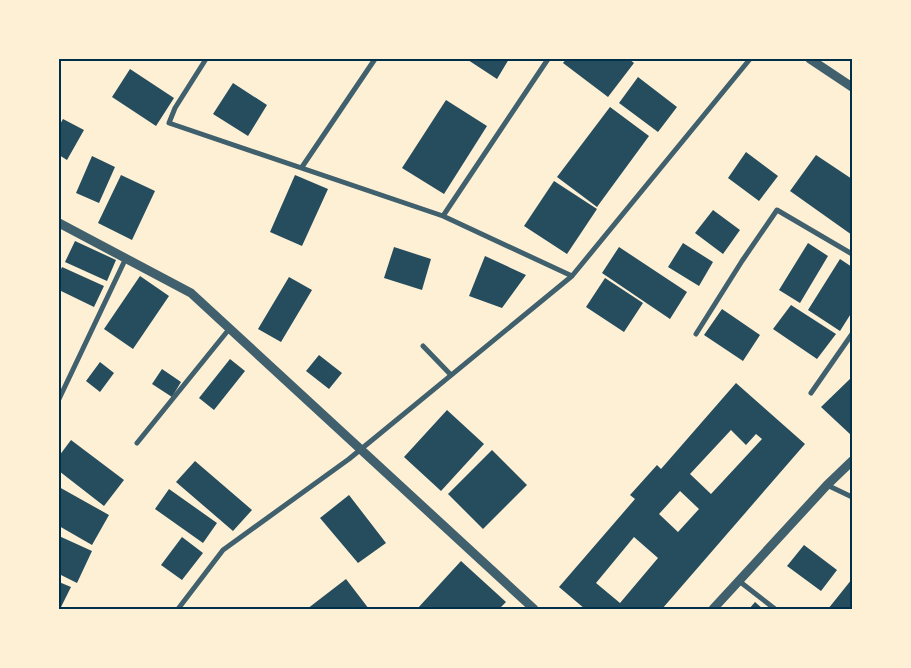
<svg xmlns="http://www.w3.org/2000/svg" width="911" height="668" font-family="'Work Sans',sans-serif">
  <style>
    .building { fill: #264d5e; fill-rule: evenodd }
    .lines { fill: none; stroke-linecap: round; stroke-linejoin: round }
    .minor { stroke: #3f606c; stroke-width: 5 }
    .tertiary { stroke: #3f606c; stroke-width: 9 }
    .neatline { fill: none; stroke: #003049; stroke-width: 2 }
  </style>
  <rect width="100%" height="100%" fill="#fdf0d5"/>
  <!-- building -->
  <path class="building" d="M469,59h40l-12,20 -29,-19z
    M566,59h63l5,4 -26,34 -45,-34z
    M130,69l44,29 -18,28 -44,-29z
    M638,77l39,30 -19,25 -39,-29z
    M233,83l34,22 -19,31 -35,-22z
    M446,100l41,26 -43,68 -42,-26z
    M610,107l39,29 -52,71 -40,-30z
    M63,119l21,11 -17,30 -8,-5v-29z
    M746,152l32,24 -19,25 -31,-23z
    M816,155l36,24v56l-62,-44z
    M92,156l23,11 -16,36 -23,-10z
    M121,175l34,16 -23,49 -34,-17z
    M295,175l33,14 -26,57 -32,-14z
    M554,181l43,28 -30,45 -43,-28z
    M713,210l27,20 -17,24 -28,-21z
    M75,241l41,19 -9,21 -42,-19z
    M683,243l30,19 -14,24 -31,-19z
    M808,243l20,13 -28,47 -21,-13z
    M394,247l37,12 -9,31 -38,-12z
    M619,247l68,45 -17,27 -68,-46z
    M485,256l41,19 -24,33 -33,-12z
    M840,259l12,8v45l-12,19 -32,-21z
    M62,267l42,19 -10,21 -35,-17v-16z
    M140,276l29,20 -36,53 -29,-20z
    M289,277l23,13 -31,52 -23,-13z
    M605,278l38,25 -19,29 -38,-25z
    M791,305l45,29 -19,25 -44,-30z
    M722,309l38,26 -17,26 -39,-26z
    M319,355l23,18 -13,16 -23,-18z
    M230,359l15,12 -31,39 -15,-12z
    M100,362l14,11 -14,19 -14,-11z
    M162,369l19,13 -9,15 -20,-13z
    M852,377v57l-1,1 -30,-28z
    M736,383l69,61 -143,165h-77l-26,-22 76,-88 -5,-4 27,-30 4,4zM731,430l15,15 10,-11 6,5 -51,55 -21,-20zM680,491l19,18 -21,23 -19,-18zM634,537l24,21 -38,45 -24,-20z
    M447,410l37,34 -43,47 -37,-34z
    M71,440l53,40 -20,26 -45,-35v-15z
    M492,450l35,35 -44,44 -35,-35z
    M195,461l57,49 -19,21 -57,-49z
    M59,487l50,28 -17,30 -33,-19z
    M169,489l48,34 -14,20 -48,-34z
    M349,495l37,48 -28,20 -38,-45z
    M59,536l33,15 -15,32 -18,-9z
    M182,537l21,16 -21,27 -21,-15z
    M804,545l33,25 -16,21 -34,-25z
    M461,561l45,41 -7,7h-82z
    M346,579l23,30h-62z
    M852,579v30h-24z
    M59,582l12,5 -11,22h-1z
    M755,602l8,7h-14z"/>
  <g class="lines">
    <!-- minor -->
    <path class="minor" d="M206,59l-31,49 -6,15 274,93 129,60
      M302,167l73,-108
      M443,216l105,-157
      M696,334l46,-73 35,-51 75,44
      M423,346l28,29
      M811,393l41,-59
      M59,399l67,-141
      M137,443l93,-115
      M827,485l25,12
      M739,581l36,28
      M178,609l45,-59 126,-91 223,-183 178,-217"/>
    <!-- tertiary -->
    <path class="tertiary" d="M810,59l42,28
      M59,223l132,70 343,316
      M713,609l114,-124 25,-24"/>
  </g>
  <!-- border -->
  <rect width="911" height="668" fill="none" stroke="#fdf0d5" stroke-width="120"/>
  <rect x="60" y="60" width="791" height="548" class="neatline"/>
</svg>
